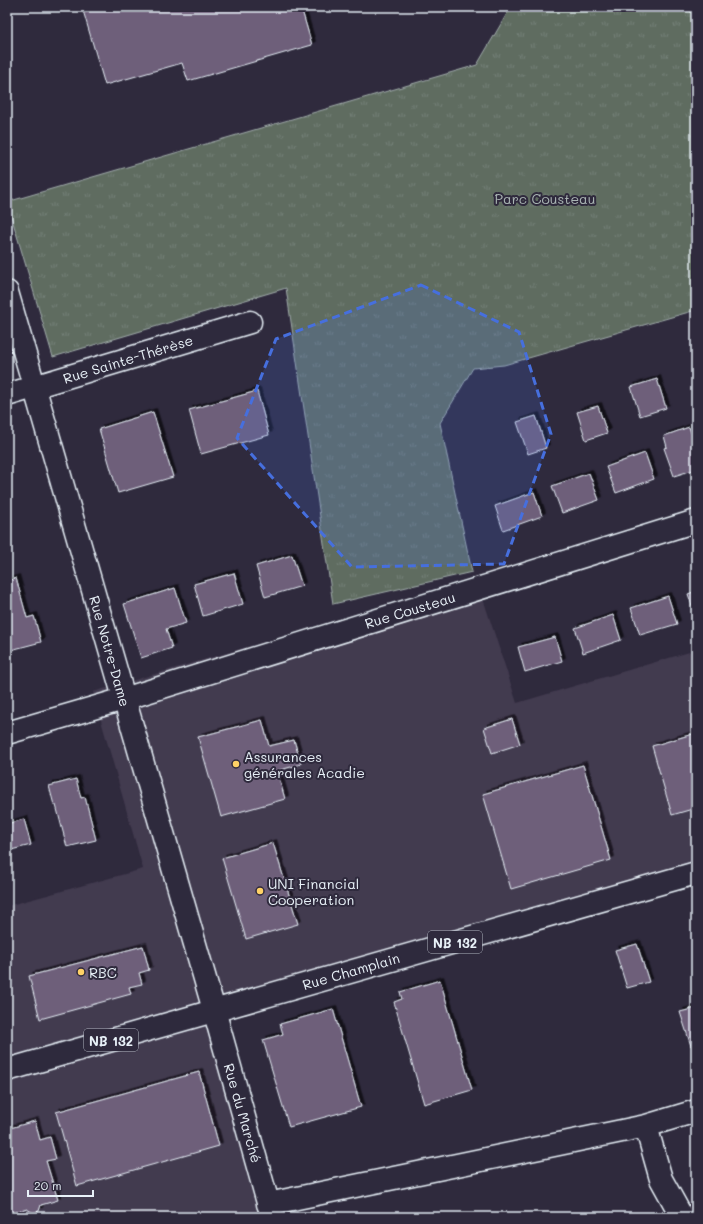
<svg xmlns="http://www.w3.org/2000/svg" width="703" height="1224" font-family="Mali,sans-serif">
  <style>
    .built { fill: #423a4f }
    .park { fill: url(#park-tufts); stroke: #a3aeac }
    .building { fill: #6e5e7a; stroke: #e8f1f8; filter: url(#shadow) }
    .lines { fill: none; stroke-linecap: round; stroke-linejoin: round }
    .minor-casing { stroke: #e8f1f8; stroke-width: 25 }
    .major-casing { stroke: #e8f1f8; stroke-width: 25 }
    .minor { stroke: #2f2a3d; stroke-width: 22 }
    .major { stroke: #2f2a3d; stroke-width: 22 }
    .marked { fill: #466fde; fill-opacity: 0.2; stroke: #466fde; stroke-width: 3; stroke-dasharray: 8 5; stroke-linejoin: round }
    .poi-dot { fill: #ffd166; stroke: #2f2a3d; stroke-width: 1.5 }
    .labels { text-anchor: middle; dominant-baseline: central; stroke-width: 4; stroke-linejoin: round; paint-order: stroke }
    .shield { fill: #2f2a3d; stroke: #b0b5c0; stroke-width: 1 }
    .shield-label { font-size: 13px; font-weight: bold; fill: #e8f1f8 }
    .park-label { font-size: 14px; fill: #aab5b4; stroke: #2f2a3d }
    .street-label { font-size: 14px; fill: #e8f1f8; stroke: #2f2a3d }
    .poi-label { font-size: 14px; fill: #e8f1f8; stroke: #2f2a3d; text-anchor: start }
  </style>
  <defs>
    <pattern id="park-tufts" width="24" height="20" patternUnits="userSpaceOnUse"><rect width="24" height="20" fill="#5e6c61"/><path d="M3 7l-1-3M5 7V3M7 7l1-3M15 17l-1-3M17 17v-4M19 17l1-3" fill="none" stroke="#758178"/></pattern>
    <filter id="shadow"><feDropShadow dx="3.5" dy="-3.5" stdDeviation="0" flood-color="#0009"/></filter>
  </defs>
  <rect width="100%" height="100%" fill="#2f2a3d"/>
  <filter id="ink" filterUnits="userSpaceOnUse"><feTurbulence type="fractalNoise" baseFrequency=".025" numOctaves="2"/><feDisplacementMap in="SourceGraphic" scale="8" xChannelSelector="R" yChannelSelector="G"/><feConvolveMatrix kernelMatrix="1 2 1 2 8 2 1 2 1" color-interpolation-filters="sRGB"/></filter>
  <g filter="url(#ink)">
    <!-- built -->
    <path class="built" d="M477,580l40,123 179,-53v223l-482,137 58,207h-265v-311l136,-37 -50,-177z"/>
    <!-- park -->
    <path class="park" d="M506,7h190v303l-192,55 -31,3 -33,55 32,149 -139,32 -47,-316 -233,69 -46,-155 470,-137 31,-53z"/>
    <!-- building -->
    <path class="building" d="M82,7h219l11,38 -124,36 -6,-18 -77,22z
      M657,379l9,29 -26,8 -9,-29z
      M257,391l12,44 -68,19 -12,-44z
      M598,406l9,27 -21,7 -9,-28z
      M153,412l20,65 -55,16 -19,-64z
      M536,416l10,32 -18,6 -11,-32z
      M689,427l4,11 3,-1v32l-22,7 -10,-28 3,-1 -3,-11z
      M645,453l9,26 -38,14 -10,-26z
      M589,473l10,27 -37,13 -10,-27z
      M534,492l8,24 -39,14 -8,-24z
      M292,555l10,31 -37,11 -9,-31z
      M234,573l9,31 -40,12 -9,-32z
      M16,578l11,40 7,-2 7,26 -34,9v-70z
      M175,588l11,35 -20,6 6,19 -31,10 -17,-54z
      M696,591v26l-8,-23z
      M668,596l9,28 -37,11 -9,-27z
      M613,615l8,25 -38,13 -8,-25z
      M555,637l7,24 -37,11 -7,-25z
      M512,719l8,25 -28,9 -8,-25z
      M262,720l7,26 25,-6 7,24 -24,7 8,28 -64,18 -23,-80z
      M696,733v75l-24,7 -20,-69z
      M583,765l28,95 -100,29 -28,-95z
      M76,779l5,19 4,-1 11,43 -29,7 -11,-42h-2l-5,-19z
      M24,819l7,26 -24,6v-27z
      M273,843l25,81 -52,15 -24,-81z
      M637,944l12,38 -22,6 -12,-38z
      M143,946l6,24 -10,3 3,11 -13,3 2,7 -91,25 -11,-43z
      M440,980l32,110 -48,14 -30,-102 8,-3 -2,-7z
      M696,1008v36l-5,2 -11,-34z
      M333,1009l28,98 -72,20 -26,-87 20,-6 -3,-10z
      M199,1072l20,74 -142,40 -21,-74z
      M35,1121l5,19 10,-3 6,22 -10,2 12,39 -17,5 -2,6 -6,2 -6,-4 -20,6v-86z"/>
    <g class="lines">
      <!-- minor casing -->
      <g class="minor-casing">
        <path id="minor" d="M7,292l207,718 58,207
          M7,395l243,-73
          M7,733l117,-34 572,-178
          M268,1204l378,-78
          M682,1217l-21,-38 -15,-53 50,-15"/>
      </g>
      <!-- major casing -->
      <g class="major-casing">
        <path id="major" d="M7,1070l689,-197"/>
      </g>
      <!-- minor -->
      <use href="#minor" class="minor"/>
      <!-- major -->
      <use href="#major" class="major"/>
    </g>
  </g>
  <!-- marked area -->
  <path class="marked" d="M421,285l98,47 32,102 -47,130 -152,3 -115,-129 39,-99z"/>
  <!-- markers -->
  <g class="poi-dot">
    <circle cx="236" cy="764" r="4"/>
    <circle cx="260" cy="891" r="4"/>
    <circle cx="81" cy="972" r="4"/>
  </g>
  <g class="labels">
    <!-- shield labels -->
    <g class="shield">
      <rect x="428" y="931" width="54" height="22" rx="3"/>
      <rect x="84" y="1029" width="54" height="22" rx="3"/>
    </g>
    <g class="shield-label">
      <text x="455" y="942">NB 132</text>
      <text x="111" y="1040">NB 132</text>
    </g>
    <!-- park labels -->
    <g class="park-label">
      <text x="545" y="198">Parc Cousteau</text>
    </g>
    <!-- street labels -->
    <g class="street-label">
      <text transform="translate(128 359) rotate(-17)">Rue Sainte-Thérèse</text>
      <text transform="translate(410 610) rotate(-17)">Rue Cousteau</text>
      <text transform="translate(110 651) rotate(74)">Rue Notre-Dame</text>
      <text transform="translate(351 971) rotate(-16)">Rue Champlain</text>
      <text transform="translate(243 1113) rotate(74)">Rue du Marché</text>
    </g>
    <!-- poi labels -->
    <g class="poi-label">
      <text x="244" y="756">Assurances<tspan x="244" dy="16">générales Acadie</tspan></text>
      <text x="268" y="883">UNI Financial<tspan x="268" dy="16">Cooperation</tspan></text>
      <text x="89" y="972">RBC</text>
    </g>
  </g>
  <!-- margin -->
  <rect width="703" height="1224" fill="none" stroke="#2f2a3d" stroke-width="24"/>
  <rect x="12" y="12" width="679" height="1200" fill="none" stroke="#e8f1f8" stroke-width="1.5" filter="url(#ink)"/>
  <!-- scale -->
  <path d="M28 1190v6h65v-6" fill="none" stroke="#e8f1f8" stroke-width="2"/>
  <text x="34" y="1190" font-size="12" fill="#e8f1f8" stroke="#2f2a3d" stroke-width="3" paint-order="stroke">20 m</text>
</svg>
